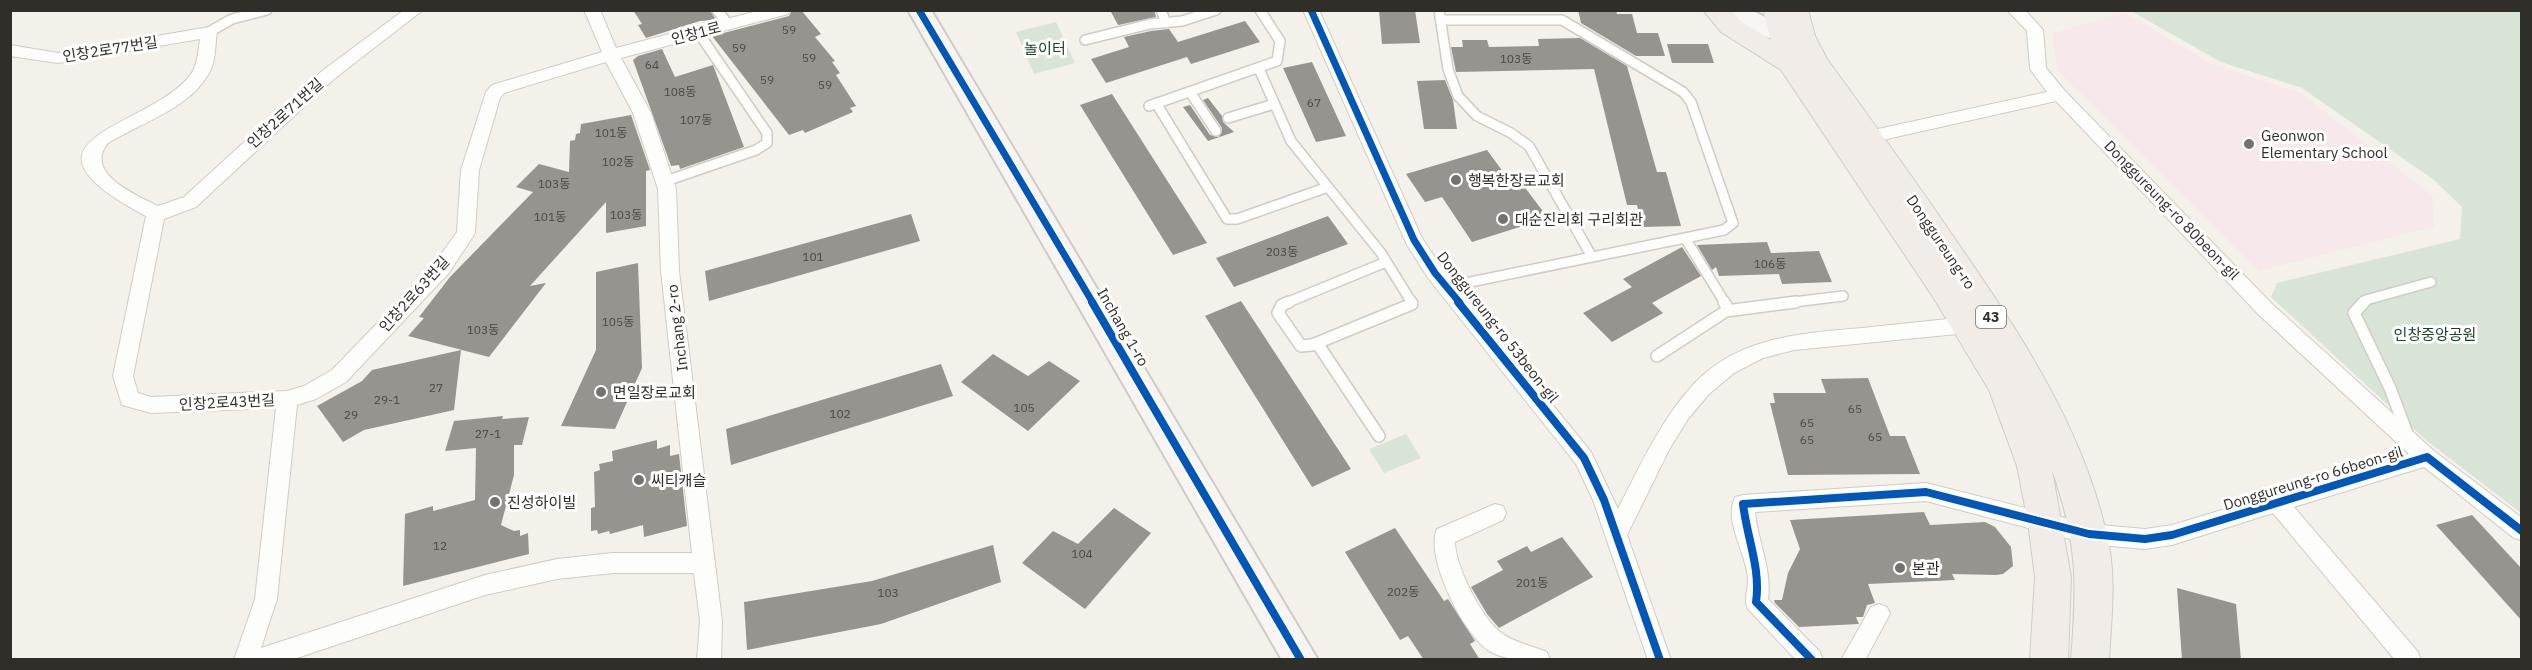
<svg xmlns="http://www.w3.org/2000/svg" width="2532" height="670" font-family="'IBM Plex Sans','Noto Sans KR',sans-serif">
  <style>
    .education { fill: #f7e8eb }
    .green { fill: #d8e4d6 }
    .building { fill: #95948f }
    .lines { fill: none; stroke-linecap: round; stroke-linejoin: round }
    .lane-far1-casing { stroke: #cfccc7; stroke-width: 12 }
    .lane-casing { stroke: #cfccc7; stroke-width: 14 }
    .street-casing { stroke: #cfccc7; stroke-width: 2 }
    .secondary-casing { stroke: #cfccc7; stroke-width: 4 }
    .primary-casing { stroke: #ceccc9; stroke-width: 2 }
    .lane-far1 { stroke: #fdfdfc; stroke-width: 9 }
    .lane { stroke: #fdfdfc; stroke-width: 11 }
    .street { fill: #fdfdfc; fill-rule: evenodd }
    .secondary { fill: #f7f4f2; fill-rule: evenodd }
    .primary { fill: #f1ece7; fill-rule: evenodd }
    .cycleway-far1-casing { stroke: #fff; stroke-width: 10 }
    .cycleway-casing { stroke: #fff; stroke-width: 12 }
    .cycleway-far1 { stroke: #0057b8; stroke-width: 7 }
    .cycleway { stroke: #0057b8; stroke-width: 8 }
    .poi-dot { fill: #75726d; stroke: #fff; stroke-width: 2 }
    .labels { text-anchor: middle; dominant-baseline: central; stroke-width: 6; stroke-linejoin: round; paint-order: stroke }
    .number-label { font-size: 12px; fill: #494842 }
    .shield { fill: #fff; stroke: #6e6d69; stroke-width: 1.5 }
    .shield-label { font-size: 14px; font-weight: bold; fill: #302e29 }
    .street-label { font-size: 15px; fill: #302e29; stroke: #fff }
    .park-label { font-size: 15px; fill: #194425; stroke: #fff }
    .poi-label { font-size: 15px; fill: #302e29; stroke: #fff; text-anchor: start }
  </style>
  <rect width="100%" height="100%" fill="#f4f1ea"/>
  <!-- education -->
  <path class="education" d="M2125,13l87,51 89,29 131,102 2,32 -175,44 -202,-201 -4,-37z"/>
  <!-- green -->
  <path class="green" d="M2131,11h390v502l-95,-73 -155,-143 6,-14 183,-44 2,-32 -28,-27 -132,-92 -81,-26z
    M1056,22l19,41 -41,11 -18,-42z
    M1406,434l15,24 -37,15 -15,-24z"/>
  <!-- building -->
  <path class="building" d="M633,10h77l6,10 -16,1 -54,17 -8,-13 4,-1z
    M792,10h9l20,24 -6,3 20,24 -3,1 8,11 -4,2 20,31 -6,2 3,4 -48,21 -2,-3 -14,5 -77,-99 77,-20z
    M1110,10h44l2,7 -38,8z
    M1379,10h36l5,33 -38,1z
    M1578,10h38l1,4h15l5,19h21l7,23h-29l-55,-33z
    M1245,21l15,21 -69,22 -4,-7 -81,26 -15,-24 38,-12 -5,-10 27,-6 18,-2 9,13z
    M1580,38l47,28 30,106h9l15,54 -39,1 -5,-22h-10l-33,-136 -138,3 -5,-25h12l-1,-7h25l2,7 50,-1 -1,-7z
    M1667,44h41l6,19h-42z
    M662,49l13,28 38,-12 31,82 -64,22 -1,-4 -8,1 -38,-106 5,-4z
    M1312,62l34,74 -30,6 -33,-74z
    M1445,80l8,20 4,29h-33l-7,-48z
    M1112,94l95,149 -34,12 -93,-150z
    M1208,98l14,18 1,6 11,10 -26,9 -25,-34 7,-2 20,30 9,2 3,-9 -19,-28z
    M631,115l19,55 -4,1v55l-40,7v-31l-76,84 16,-3 -57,74 -81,-21 16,-18 -5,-1 31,-40 83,-85 -17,-5 23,-23 30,8 1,-31 5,-1 1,-6 4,-1 1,-9z
    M1487,150l25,34 8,-3 28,37 -76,24 -30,-45 -17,5 -19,-28z
    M911,214l9,27 -211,60 -4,-30z
    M1328,216l20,28 -114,43 -18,-29z
    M1767,242l4,11 48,-2 13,31 -50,2 -3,-10 -60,2 -3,-9 -4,3 -15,-25z
    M1682,247l19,29 -49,27 11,10 -51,29 -29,-29 49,-26 -9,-8z
    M638,263l4,105 -27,61 -54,-3 35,-76v-78z
    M1241,301l110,168 -39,18 -107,-171z
    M461,350l-7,60 -90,20 -21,12 -26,-36 45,-25 10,-11z
    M993,354l35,22 21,-15 31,20 -52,50 -67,-49z
    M941,364l12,32 -222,69 -5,-36z
    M1868,378l22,58h15l15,38 -132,1 -18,-72h5l-2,-10h53l-5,-14z
    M503,416l-1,3 27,-2 -7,28h-8v30l-13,50 13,6 6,-1v6l8,-3 1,21 -126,32 2,-72 28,-8v5l42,-11 1,-52 -31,3 9,-30z
    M657,440v9l13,-4v11l9,-2 8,72 -43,11 -1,-12 -33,9 -1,-3 -11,3 -1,-4 -6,1v-23l4,-1 -1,-35 6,-2 -1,-6 14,-3 -1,-10z
    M1114,508l37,25 -66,76 -63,-46 31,-32 25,13z
    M1924,512l6,13 55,-3 10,5 16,20 2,19 -10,8 -7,1 -44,-1 3,6 -87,4 7,19 -8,2 -4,12h-7l3,7 -60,3 -24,-24 -1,-3h8l6,-27 12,-24 -10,-29z
    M2472,515l50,54v52l-86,-96z
    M1395,528l49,73 4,-2 27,42 -5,3 10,16h-56l-16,-24 -8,4 -55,-88z
    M1562,537l31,40 -94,51 -12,-14 -16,-27 32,-17 -6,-9 30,-15 4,6z
    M993,545l8,37 -120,42 -134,26 -3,-48 128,-21z
    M2177,588l59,16 5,56h-59z"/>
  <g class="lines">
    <!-- lane-far1 casing -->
    <g class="lane-far1-casing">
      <path id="lane-far1" d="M717,10l11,14
        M1161,10l5,13
        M1439,10l9,59 10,27 19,20 34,17 18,13 63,111
        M1441,20h121l121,72 8,10 42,121 -9,7 -278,57
        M209,32l23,-13 35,-9
        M1085,40l65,-16 32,-3 34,-11
        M1259,69l32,72 90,112 31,50
        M1190,92l26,39
        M1156,103l71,116h10l91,-32
        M1149,106l128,-45 3,-20 -20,-31
        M1228,118l46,-14
        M666,181l90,-31 11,-7v-10l-69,-101
        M1685,238l40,65
        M1286,303l100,-41
        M1785,303l58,-7
        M2363,303l3,-3 65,-18"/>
    </g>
    <!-- lane casing -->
    <g class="lane-casing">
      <path id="lane" d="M1289,302l-7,3 -4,8 23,33 11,-1 100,-41 -1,-2
        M1724,302l5,8
        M2364,302l-10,11 36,75 18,48
        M1317,343l62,93
        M1657,356l69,-45 70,-9"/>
    </g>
    <!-- street casing -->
    <g class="street-casing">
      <path id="street" d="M404,10h19l-89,69 -138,128 -32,12 -31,157 5,17 13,4 136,-6 17,-5 28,-16 102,-106 23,-32 4,-62 25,-78 6,-7 110,-33 -18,-42h16l16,38 145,-38h29l-2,4 -167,44 30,55 25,76 3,82 43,350 -1,39h-24l3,-39 -6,-48h-81l-56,6 -72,16 -194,65h-57l21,-61 21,-191 -125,5 -29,-8 -9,-29 33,-160c-146,-77 -4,-86 42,-138 10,-11 10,-26 12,-39l-142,24 -48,-7v-11l48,8 151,-26 6,1 2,4c-2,12 -1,26 -6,37 -18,39 -69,53 -103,74 -25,30 28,52 50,63l26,-9 138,-126zM606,62l27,51 25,76 3,82 31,282h-79l-56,6 -72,16 -224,73 16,-49 20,-194 19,-6 30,-17 102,-108 24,-36 3,-5 4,-63 21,-72 4,-5z
        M1303,10h16l103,228 20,30 149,184 27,57c22,-43 42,-88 75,-124 44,-48 109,-52 169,-57 35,-4 70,-7 105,-11l7,3 3,5 -3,5 -7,3 -173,17 -31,8 -29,15 -25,21 -21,25 -18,29 -43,87 44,125h-23l-55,-160 -17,-36 -148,-186 -21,-33z
        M2007,10h18l18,20 3,38 19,23 208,214 161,146 88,67v22l-8,-2 -90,-71 -130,40 124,145 3,8h-26l-122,-147 -101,32 -27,4 -56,-5 -163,-43 -171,11c3,30 17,57 13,87l52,53 3,8h-27l-48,-51c-5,-10 0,-17 0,-28 0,-26 -25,-58 -13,-84l8,-2 183,-12 163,41 56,5 27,-4 237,-71 -150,-139 -203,-214 -187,42 -6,-2 -3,-4 9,-6 178,-39 -17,-23 -3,-38z
        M1495,504l8,2 3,7 -3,7 -48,22c0,23 26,75 45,90 13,10 32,14 47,20l3,8c-20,0 -40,2 -59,-8 -26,-14 -67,-95 -54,-123z
        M1879,604l8,3 3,7 -25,46h-24l30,-53z"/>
    </g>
    <!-- secondary casing -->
    <g class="secondary-casing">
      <path id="secondary" d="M908,10h23l387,650h-36z
        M1719,10h32l34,17 25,4 4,5 -4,5c-30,9 -62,-13 -88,-26z"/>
    </g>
    <!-- primary casing -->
    <g class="primary-casing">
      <path id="primary" d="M1703,10h28l8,10 32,20 -7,-26 2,-4h42l7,26 12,23c43,59 85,117 126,177 65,94 134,196 156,310 7,37 2,76 0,114h-38c6,-76 7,-116 -19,-190l19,107 -3,83h-38l5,-83 -7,-55 -11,-56 -28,-76 -56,-93 -152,-227 -60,-38z"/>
    </g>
    <!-- lane-far1 -->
    <use href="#lane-far1" class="lane-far1"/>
    <!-- lane -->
    <use href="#lane" class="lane"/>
    <!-- street -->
    <use href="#street" class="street"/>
    <!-- secondary -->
    <use href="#secondary" class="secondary"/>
    <!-- primary -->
    <use href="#primary" class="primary"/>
    <!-- cycleway-far1 casing -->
    <g class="cycleway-far1-casing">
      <path id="cycleway-far1" d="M919,10l174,293
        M1311,10l103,230 21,33 25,30"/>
    </g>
    <!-- cycleway casing -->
    <g class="cycleway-casing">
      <path id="cycleway" d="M1092,302l209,358
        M1458,302l126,156 20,42 56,160
        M1812,660l-56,-58c5,-33 -9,-64 -13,-98l183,-12 163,42 56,5 27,-4 255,-78 95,74"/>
    </g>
    <!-- cycleway-far1 -->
    <use href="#cycleway-far1" class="cycleway-far1"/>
    <!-- cycleway -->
    <use href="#cycleway" class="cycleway"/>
  </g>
  <!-- markers -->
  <g class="poi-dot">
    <circle cx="2249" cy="144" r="6"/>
    <circle cx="1456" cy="180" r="6"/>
    <circle cx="1503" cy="219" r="6"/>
    <circle cx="601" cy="392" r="6"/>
    <circle cx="639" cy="480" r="6"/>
    <circle cx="495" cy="502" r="6"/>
    <circle cx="1900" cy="568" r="6"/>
  </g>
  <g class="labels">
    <!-- number labels -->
    <g class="number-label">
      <text x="789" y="29">59</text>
      <text x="739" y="47">59</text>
      <text x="809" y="57">59</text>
      <text x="1516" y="58">103동</text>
      <text x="652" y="64">64</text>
      <text x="767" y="79">59</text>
      <text x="825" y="84">59</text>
      <text x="680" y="91">108동</text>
      <text x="1314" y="102">67</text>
      <text x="696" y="119">107동</text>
      <text x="611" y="132">101동</text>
      <text x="618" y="161">102동</text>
      <text x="554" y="183">103동</text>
      <text x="626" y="214">103동</text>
      <text x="550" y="216">101동</text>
      <text x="1282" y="251">203동</text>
      <text x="813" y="256">101</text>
      <text x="1770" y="263">106동</text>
      <text x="618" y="321">105동</text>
      <text x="483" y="329">103동</text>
      <text x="436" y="387">27</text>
      <text x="387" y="399">29-1</text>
      <text x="1024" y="407">105</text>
      <text x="1855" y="408">65</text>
      <text x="840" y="413">102</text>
      <text x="351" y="414">29</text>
      <text x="1807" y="422">65</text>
      <text x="488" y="433">27-1</text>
      <text x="1875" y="436">65</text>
      <text x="1807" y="439">65</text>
      <text x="440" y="545">12</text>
      <text x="1082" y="553">104</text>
      <text x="1532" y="582">201동</text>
      <text x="1403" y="591">202동</text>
      <text x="888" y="592">103</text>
    </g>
    <!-- shield labels -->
    <rect class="shield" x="1976" y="306" width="30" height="22" rx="4.5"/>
    <g class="shield-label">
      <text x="1991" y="317">43</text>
    </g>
    <!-- street labels -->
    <g class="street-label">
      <text transform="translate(696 33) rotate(-15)">인창1로</text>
      <text transform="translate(110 49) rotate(-9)">인창2로77번길</text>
      <text transform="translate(285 113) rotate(-42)">인창2로71번길</text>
      <text transform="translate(2172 210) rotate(46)">Donggureung-ro 80beon-gil</text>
      <text transform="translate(1941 242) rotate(56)">Donggureung-ro</text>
      <text transform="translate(414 294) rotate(-48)">인창2로63번길</text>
      <text transform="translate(1123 327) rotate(60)">Inchang 1-ro</text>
      <text transform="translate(1498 327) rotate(52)">Donggureung-ro 53beon-gil</text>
      <text transform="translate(677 328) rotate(-97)">Inchang 2-ro</text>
      <text transform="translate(227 402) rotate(-3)">인창2로43번길</text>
      <text transform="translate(2313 478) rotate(-17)">Donggureung-ro 66beon-gil</text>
    </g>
    <!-- park labels -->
    <g class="park-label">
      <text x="1045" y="48">놀이터</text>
      <text x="2435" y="334">인창중앙공원</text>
    </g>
    <!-- poi labels -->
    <g class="poi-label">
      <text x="2261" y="135">Geonwon<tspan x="2261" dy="17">Elementary School</tspan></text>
      <text x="1468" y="180">행복한장로교회</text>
      <text x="1515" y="219">대순진리회 구리회관</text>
      <text x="613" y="392">면일장로교회</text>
      <text x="651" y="480">씨티캐슬</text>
      <text x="507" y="502">진성하이빌</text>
      <text x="1912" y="568">본관</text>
    </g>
  </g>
  <!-- border -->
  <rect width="2532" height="670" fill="none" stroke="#302e29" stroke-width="24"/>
</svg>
